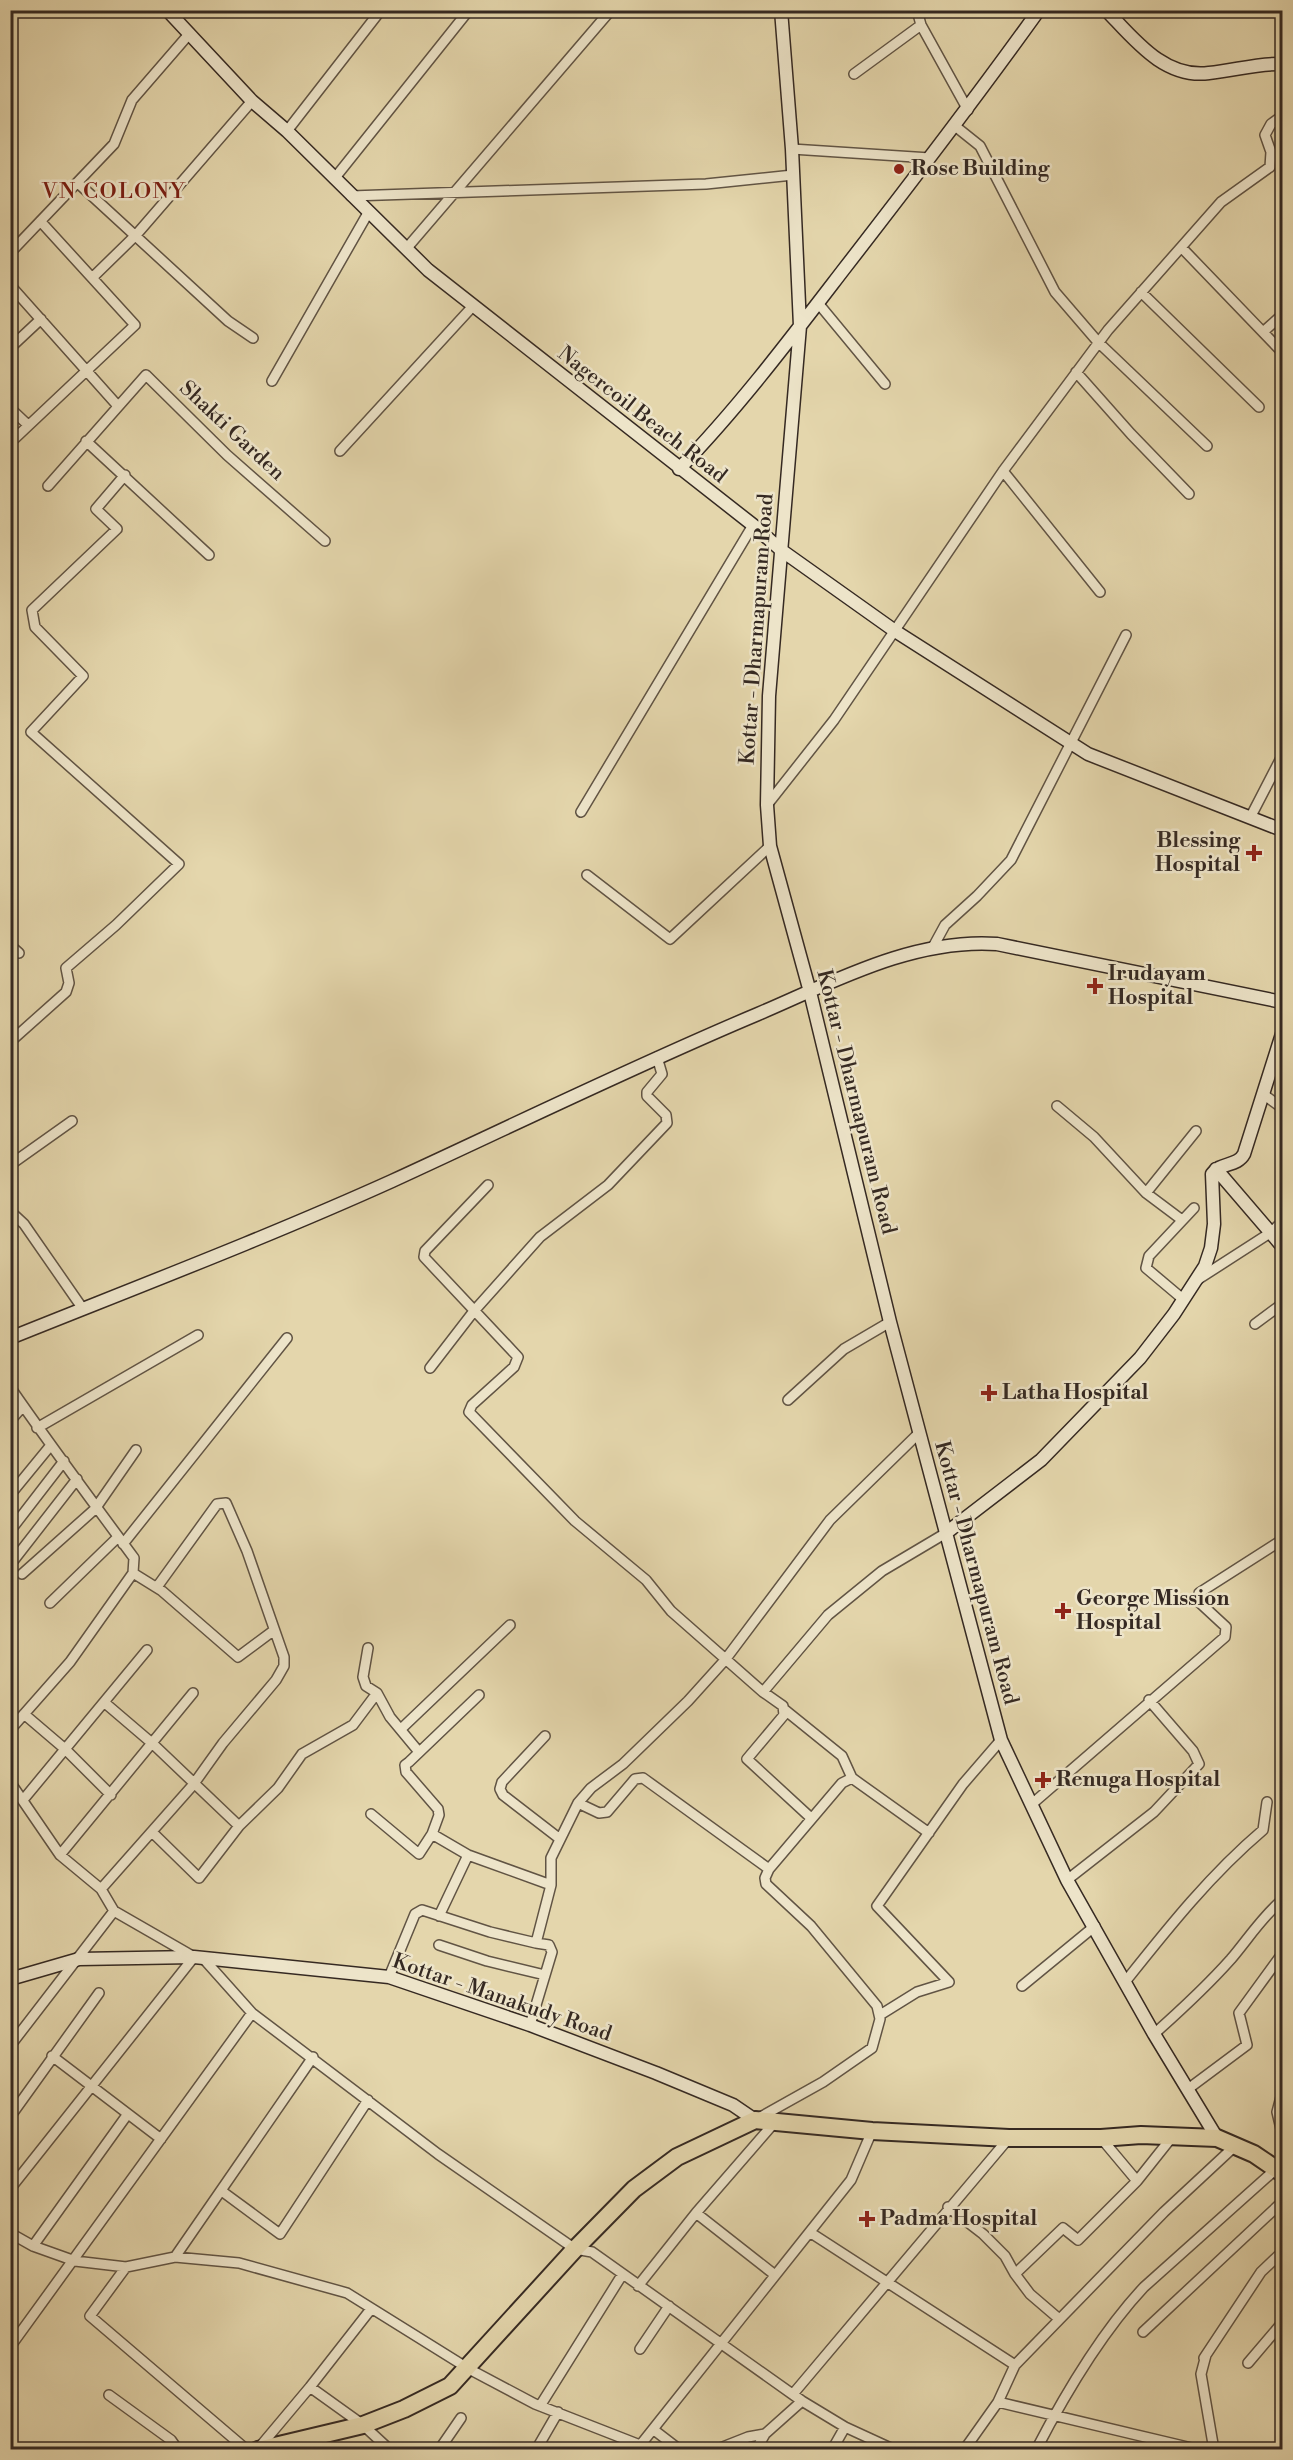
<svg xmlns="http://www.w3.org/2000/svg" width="1293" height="2460" font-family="'Libre Bodoni',serif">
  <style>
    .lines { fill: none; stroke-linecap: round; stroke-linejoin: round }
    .street-casing { stroke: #615444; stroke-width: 12 }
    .secondary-casing { stroke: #352922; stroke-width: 15 }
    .highway-casing { stroke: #352922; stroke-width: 20 }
    .street { stroke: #ede4c9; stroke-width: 9 }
    .secondary { stroke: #ede4c9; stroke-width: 12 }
    .highway { stroke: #e4d6ac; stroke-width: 16 }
    .poi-dot { fill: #8f2418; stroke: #ede4c9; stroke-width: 2 }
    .labels { text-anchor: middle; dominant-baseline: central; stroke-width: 5; stroke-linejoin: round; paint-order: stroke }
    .poi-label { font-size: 21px; font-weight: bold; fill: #352922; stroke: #ede4c9; text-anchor: start }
    .street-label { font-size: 21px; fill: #352922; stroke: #ede4c9 }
    .neighbourhood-label { font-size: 22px; letter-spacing: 1.5px; fill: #7a1f14; stroke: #ede4c9 }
  </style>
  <rect width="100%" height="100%" fill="#e4d6ac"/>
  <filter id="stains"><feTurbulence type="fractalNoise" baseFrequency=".00333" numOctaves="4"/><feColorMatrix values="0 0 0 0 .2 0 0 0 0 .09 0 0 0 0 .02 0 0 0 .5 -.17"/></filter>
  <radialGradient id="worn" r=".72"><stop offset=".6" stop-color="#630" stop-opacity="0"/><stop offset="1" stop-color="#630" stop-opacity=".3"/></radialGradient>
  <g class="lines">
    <!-- street casing -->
    <g class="street-casing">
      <path id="street" d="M917,10l4,15 47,85
        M854,74l67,-49
        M955,126l25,20 75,146 43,50 109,104
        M287,131l94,-121
        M792,149l138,9
        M334,179l135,-169
        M79,184l149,137 25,17
        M351,196l355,-12 87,-9
        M1182,248l100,104
        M406,249l205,-239
        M10,253l104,-109 18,-44 58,-67
        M93,277l43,-42 116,-134
        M10,285l107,120
        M1141,292l118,115
        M818,303l67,81
        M1263,332l19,-17
        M10,348l31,-29
        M1076,372l55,62 58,60
        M272,381l96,-168
        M10,408l18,17
        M86,441l123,114
        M10,443l125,-118 -93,-102
        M340,451l133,-145
        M1003,471l97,121
        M48,486l98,-111 81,80 98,86
        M767,805l67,-85 169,-249 105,-141 113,-128 49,-35 1,-15 -6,-17 6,-11 11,-8
        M581,812l172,-287
        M1251,816l31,-60
        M587,875l83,64 100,-93
        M10,945l9,8
        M933,947l12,-22 32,-29 34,-36 115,-225
        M10,1042l56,-50 3,-9 -3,-15 50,-43 63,-61 -148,-132 52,-56 -48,-49 -3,-17 85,-81 -21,-20 29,-34
        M1263,1094l19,14
        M1057,1106l37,31 52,56 36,27
        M10,1165l62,-44
        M488,1185l-63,66 -1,6 94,100 -4,10 -42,38 -3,7 106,109 71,59 25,31 92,81 20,14 1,9 -37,44 64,59
        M1146,1193l50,-62
        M10,1211l14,13 59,85
        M1197,1280l73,-47 12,-11
        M1184,1300l-38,-32 3,-12 45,-48
        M1255,1324l27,-20
        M430,1368l44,-57 66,-74 68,-52 59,-62 -1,-8 -19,-19v-4l15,-18 -5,-17
        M10,1387c40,58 82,114 124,171l-1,15 -63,89 -60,68
        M788,1400l56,-51 46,-27
        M10,1421l13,-15
        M37,1428l161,-93
        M10,1495l41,-50
        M10,1531l54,-70
        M123,1544l164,-206
        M10,1565l67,-86
        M133,1573l29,18 76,66 35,-26
        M22,1574l73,-65 41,-59
        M50,1603l67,-65
        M368,1648l-5,29 3,9 11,7 13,24 29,35
        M763,1692l65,-77 54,-44 64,-38
        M479,1695l-70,67 -4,3 1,7 32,37 1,6 -7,19 36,21 83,30
        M105,1703l48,41 86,82
        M785,1710l57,46 10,22
        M24,1714l41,35 46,46
        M401,1729l109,-104
        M545,1736l-43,46 -2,7 3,6 57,44
        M10,1782l50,73 41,34 13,22 -104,135
        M23,1800l124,-150
        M578,1803l21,10 8,-1 28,-33 8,-1 126,91
        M1032,1804l193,-167 1,-10 -27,-25v-9l83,-53
        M371,1814l48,40 13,-20
        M152,1832l47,46 40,-52 39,-38 24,-34 51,-29 24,-32
        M60,1855l133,-162
        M1067,1880l87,-68 45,-48 -6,-13 -44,-51
        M101,1889l92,-104 30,-42 53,-63 8,-14v-9l-37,-106 -21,-48 -9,1 -60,83
        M439,1916l29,-61
        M439,1945l48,16 58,14
        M202,1957l50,56 186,141 137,95 17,3 210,149 43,26 50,23
        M389,1977l26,-63 7,-4 68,22 46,11
        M1125,1982c43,-54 85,-107 138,-152l4,-28
        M1022,1986l73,-60
        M880,2015l37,-23 32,-10 -72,-76 86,-122 38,-44
        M530,2025l22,-73 -3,-7 -13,-2 15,-58v-27l27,-55 13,-15 32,-24 65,-63 37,-41 105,-140 89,-87
        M1154,2034c27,-24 53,-48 77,-75 17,-20 31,-42 51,-59
        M52,2056l109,83
        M1188,2089l59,-44 -8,-32 43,-59
        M1282,2093l-5,19 5,21
        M10,2117l89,-124
        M757,2119l66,-37 49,-34 8,-29 -3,-13 -66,-80 -45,-42 -1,-6 4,-9 73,-86 10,-5 77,55
        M1137,2181l35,-44
        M10,2189l184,-232 -80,-46
        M223,2192l57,42 88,-134
        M948,2207l35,27 22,22 10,18 15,20 28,24
        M696,2213l79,62
        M10,2233l23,13 42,15 51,6 49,-10 64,6 108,30 122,76 66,35 105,41
        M811,2233l204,132 -17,37 202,48
        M33,2246l94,-131
        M175,2257l138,-200
        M126,2267l-36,49 157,134
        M1015,2274l48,-46 15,12 59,-59 -36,-43
        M638,2286l58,-73 78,-90
        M1143,2332l139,-130
        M10,2347l242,-334
        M640,2349l29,-43
        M1206,2355l-5,19 13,76
        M1204,2358l57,-86 21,-20
        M1248,2363l34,-40
        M1015,2365l149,-153 72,-67
        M310,2387l53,38 27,25
        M793,2394l216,-256
        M109,2395l62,45 7,10
        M540,2406l82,-131
        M654,2430l26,20
        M638,2448l213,-268 21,-49
        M258,2449l52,-62 61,-78
        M439,2450l22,-32
        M536,2450l22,-38
        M715,2450l33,-13 17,-3 37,-33
        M756,2450l9,-16
        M832,2450l13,-23
        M964,2450l34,-48
        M1036,2450c29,-56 66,-118 108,-163l132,-118"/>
    </g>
    <!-- secondary casing -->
    <g class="secondary-casing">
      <path id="secondary" d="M167,10l85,91 35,30 141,139 325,255 28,25 114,81 193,123 194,76
        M781,10l11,139 8,177 -31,370 -2,109 3,41 40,146 80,330 111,418 66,140 87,154 63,104
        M1106,10c28,29 58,69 103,63 24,-2 49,-10 73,-9
        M679,469c60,-62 112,-131 165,-200 66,-85 132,-171 195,-259
        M1216,1169l66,77
        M10,1338c127,-51 258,-101 382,-157 122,-56 242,-115 366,-167 75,-32 155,-76 239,-70l285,58
        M946,1533l95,-73 99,-102 34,-44 31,-48 6,-18 3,-24 -2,-50c8,-12 25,-7 32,-20l38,-120
        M10,1979l69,-20 115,-2 195,20 141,48 126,48 77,32 22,15"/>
    </g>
    <!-- highway casing -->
    <g class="highway-casing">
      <path id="highway" d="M258,2450l105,-25 41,-16 46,-23 125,-137 59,-60 43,-32 78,-37 117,11 137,7h92l40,-3 76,3 37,16 28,19"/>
    </g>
    <!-- street -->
    <use href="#street" class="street"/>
    <!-- secondary -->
    <use href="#secondary" class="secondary"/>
    <!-- highway -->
    <use href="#highway" class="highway"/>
  </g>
  <!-- markers -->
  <g class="poi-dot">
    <circle cx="899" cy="169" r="6"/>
    <path d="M1251 844h6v6h6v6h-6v6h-6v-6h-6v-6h6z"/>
    <path d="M1092 977h6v6h6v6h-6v6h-6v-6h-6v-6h6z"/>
    <path d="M986 1384h6v6h6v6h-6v6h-6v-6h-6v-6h6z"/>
    <path d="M1060 1602h6v6h6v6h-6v6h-6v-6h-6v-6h6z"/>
    <path d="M1040 1771h6v6h6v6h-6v6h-6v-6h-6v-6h6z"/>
    <path d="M864 2210h6v6h6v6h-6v6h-6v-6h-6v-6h6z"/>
  </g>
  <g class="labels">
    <!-- poi labels -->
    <g class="poi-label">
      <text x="911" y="169">Rose Building</text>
      <text x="1240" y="841" text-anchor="end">Blessing<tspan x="1240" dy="24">Hospital</tspan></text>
      <text x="1108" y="974">Irudayam<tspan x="1108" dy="24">Hospital</tspan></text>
      <text x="1002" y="1393">Latha Hospital</text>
      <text x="1076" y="1599">George Mission<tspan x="1076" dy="24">Hospital</tspan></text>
      <text x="1056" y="1780">Renuga Hospital</text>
      <text x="880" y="2219">Padma Hospital</text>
    </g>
    <!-- street labels -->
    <g class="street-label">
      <text transform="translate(642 415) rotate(38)">Nagercoil Beach Road</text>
      <text transform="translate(232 431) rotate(43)">Shakti Garden</text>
      <text transform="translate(757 629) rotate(-86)">Kottar - Dharmapuram Road</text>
      <text transform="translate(856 1102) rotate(76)">Kottar - Dharmapuram Road</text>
      <text transform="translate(976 1573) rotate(75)">Kottar - Dharmapuram Road</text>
      <text transform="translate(502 1998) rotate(19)">Kottar - Manakudy Road</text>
    </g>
    <!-- neighbourhood labels -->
    <g class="neighbourhood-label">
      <text x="114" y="191">VN COLONY</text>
    </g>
  </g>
  <!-- margin -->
  <rect width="1293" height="2460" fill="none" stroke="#e4d6ac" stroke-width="36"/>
  <rect x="12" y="12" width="1269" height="2436" fill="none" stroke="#352922" stroke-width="3"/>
  <rect x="18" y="18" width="1257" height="2424" fill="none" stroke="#352922" stroke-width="1.5"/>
  <rect width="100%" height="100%" filter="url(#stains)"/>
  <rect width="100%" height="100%" fill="url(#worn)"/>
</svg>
